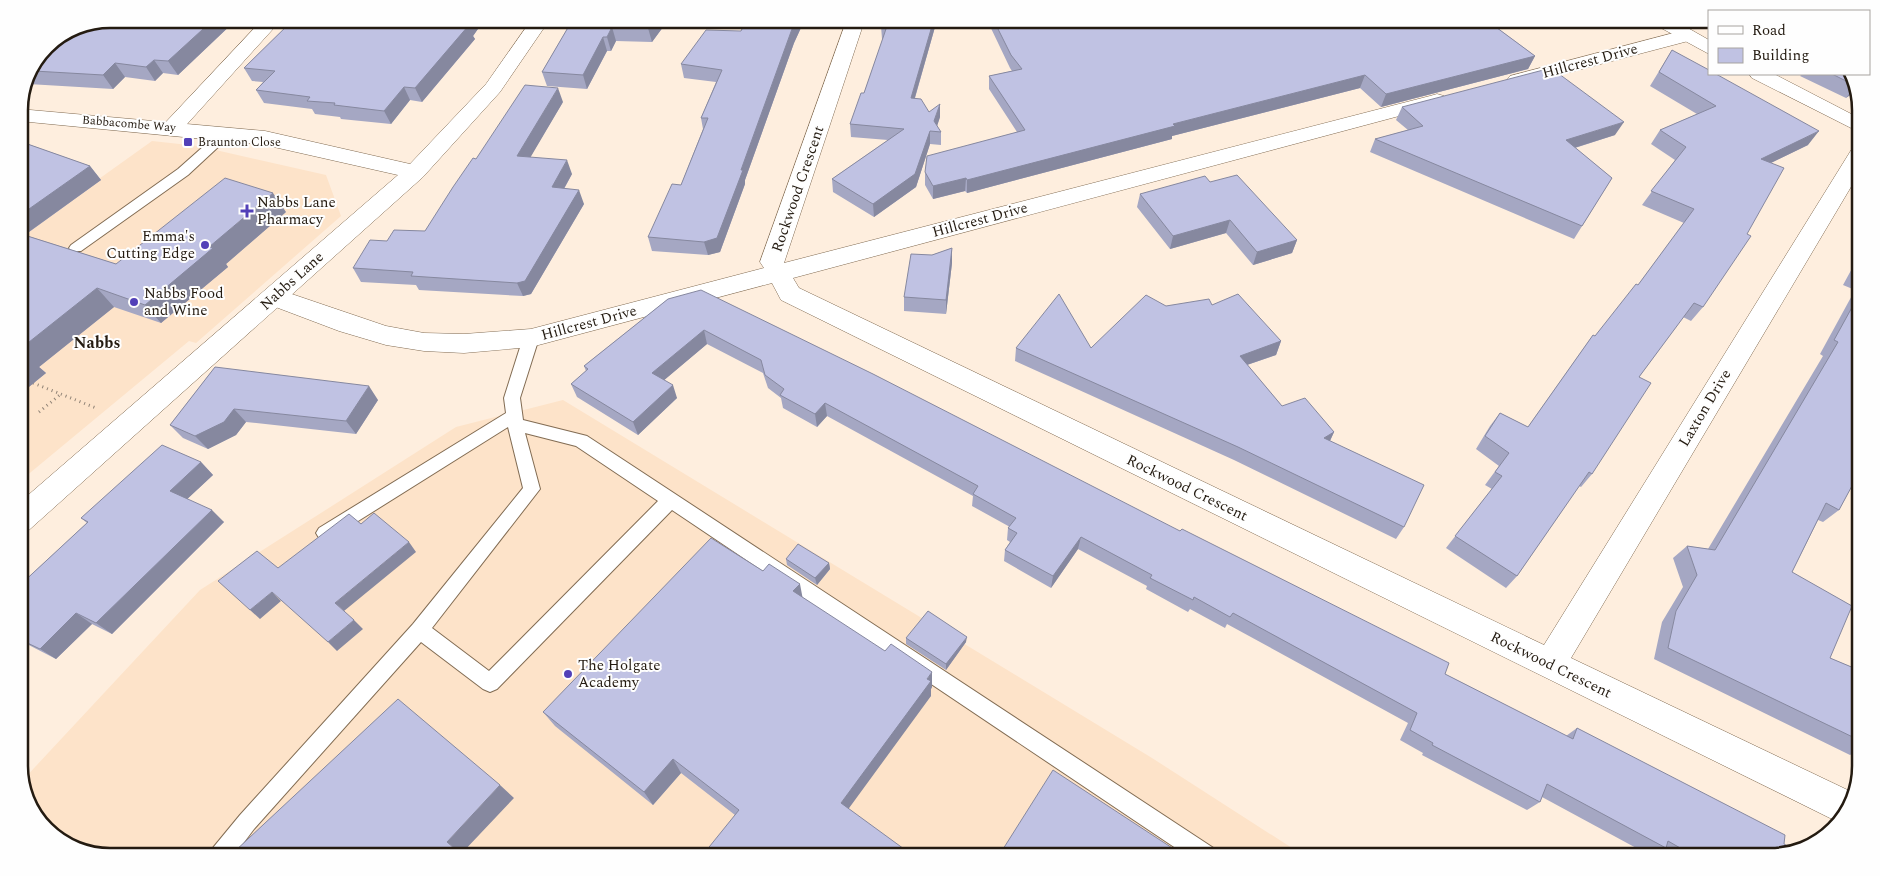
<svg xmlns="http://www.w3.org/2000/svg" width="1880" height="876" font-family="Spectral,serif">
  <style>
    .built { fill: #fde3c9 }
    .lines { fill: none; stroke-linecap: round; stroke-linejoin: round }
    .service-casing { stroke: #826c53; stroke-width: 2 }
    .minor-casing { stroke: #826c53; stroke-width: 1 }
    .tertiary-casing { stroke: #826c53; stroke-width: 1 }
    .path { stroke: #918477; stroke-width: 3; stroke-dasharray: 1 4; stroke-linecap: butt }
    .service { fill: #fff; fill-rule: evenodd }
    .minor { fill: #fff; fill-rule: evenodd }
    .tertiary { fill: #fff; fill-rule: evenodd }
    .wall { fill: #a5a7c3 }
    .shaded-wall { fill: #86889f }
    .building { fill: #c0c2e3; stroke: #86889f }
    .poi-dot { fill: #5240b8; stroke: #fefefe; stroke-width: 2 }
    .labels { text-anchor: middle; dominant-baseline: central; stroke-width: 4; stroke-linejoin: round; paint-order: stroke }
    .far-street-label { font-size: 12px; fill: #241b11; stroke: #fefefe }
    .far-poi-label { font-size: 12px; fill: #241b11; stroke: #fefefe; text-anchor: start }
    .street-label { font-size: 15px; fill: #241b11; stroke: #fefefe }
    .poi-label { font-size: 15px; fill: #241b11; stroke: #fefefe; text-anchor: start }
    .neighbourhood-label { font-size: 16px; font-weight: bold; fill: #241b11; stroke: #fefefe }
    .rim { fill: none; stroke: #241b11; stroke-width: 2.5 }
  </style>
  <rect width="100%" height="100%" fill="#feeede"/>
  <!-- built -->
  <path class="built" d="M152,141l46,5 128,29 15,41 -145,127 -7,-2 -170,141v-246z
    M563,400l589,358 154,99h-1196l-35,-7 -41,-33 -12,-36 178,-191 256,-163z"/>
  <g class="lines">
    <!-- service casing -->
    <g class="service-casing">
      <path id="service" d="M226,129l4,1 2,3 -2,3 -42,39 -107,76h-10l-2,-3 2,-3 107,-76 44,-39z
        M531,332l5,2 3,4 -19,60 3,22 64,16 628,413 3,8h-29l-517,-347 -175,179 -7,3 -7,-3 -62,-47 -167,187 -21,28h-24l3,-8 28,-34 173,-191 110,-136 -15,-61 -177,111 -6,2 -6,-2 -3,-5 3,-5 187,-115 -2,-15 19,-60 3,-4zM525,433l51,13 82,55 -169,170 -57,-43 108,-139z"/>
    </g>
    <!-- minor casing -->
    <g class="minor-casing">
      <path id="minor" d="M263,19h19l-103,114 -7,2 -7,-2 -4,-5 4,-5z
        M847,19h18l-81,244 646,-167 7,-2 7,2 3,4 -3,4 -651,174 6,10 745,357 306,-493 3,-5 8,-2v25l-290,488 285,136 -2,7 -18,20 -1055,-521 -9,-17 -241,64 -67,6 -40,-2 -38,-6 -47,-14 -74,-28 -3,-6 3,-6 9,-3 112,38 38,7 40,1 67,-5 233,-61 -4,-6z
        M1685,30l7,2 3,4 -3,4 -175,46 -7,-2 -3,-4 3,-4z"/>
    </g>
    <!-- tertiary casing -->
    <g class="tertiary-casing">
      <path id="tertiary" d="M532,19h18l-50,73 -77,85 -394,353 -10,3v-30l379,-328 -133,-30 -246,-24v-12l246,22 145,33 76,-80z
        M1650,19h22l37,21v14l-57,-31z
        M1749,74h25l87,45v14l-109,-55z"/>
    </g>
    <!-- path -->
    <path class="path" d="M33,383l63,25
      M39,412l22,-18"/>
    <!-- service -->
    <use href="#service" class="service"/>
    <!-- minor -->
    <use href="#minor" class="minor"/>
    <!-- tertiary -->
    <use href="#tertiary" class="tertiary"/>
  </g>
  <!-- wall -->
  <path class="wall" d="M237,19l-59,56 -15,-2 -8,8 -30,-4 -12,12 -85,-5 18,-39z
    M294,19h191l-12,17 2,3 -53,63 -12,-2 -19,24 -50,-5 -1,-2 -25,-3 -3,-5 -48,-6 -8,-13 7,-8 -11,-1 -8,-13z
    M573,19h96l-17,23 -36,-1 -5,10h-4l-20,38 -40,-3 -5,-14z
    M747,19h58l-11,24 -49,137v4l-25,68 -12,3 -56,-4 -4,-14 33,-52 22,-56 -2,-11 15,-36 -32,-4 -3,-14 60,-33z
    M884,19h601l50,37 -7,13 -147,38 -21,-19 -188,48v3l-205,54 -2,-2 -32,8 -8,-14v-13l92,-40 -28,-43v-13l23,-5 -2,-3 -22,-46 -53,5 -20,71 14,14 11,5 -3,9 4,6v13l-11,-1 -14,43 -42,30 -41,-25 -1,-13 56,-39 -37,-3 -1,-13 14,-31 19,-54h-1l-1,-13z
    M1696,19h13v6z
    M1672,50l136,95 -37,18 -68,144 -12,14 -8,-4 -44,60 -47,97 -11,13 -2,-1 -62,90 -11,12 -60,-40 46,-59 -7,-4 14,-19 -23,-17 14,-23 10,-13 28,14 65,-92 2,1 43,-51 46,-62 -42,-18 33,-45 -24,-16 9,-14 37,-16 -47,-28z
    M1802,74h49l6,19 -2,-1 -9,6 -46,-22z
    M563,102l-33,55 42,17 -8,15 20,15 -53,90 -8,2 -104,-6 -3,-5 -55,-3 -8,-14 34,-27 38,-10 51,-72z
    M1402,107l213,28 -40,13 37,30 -38,61 -204,-87 5,-13 33,-9 -12,-10z
    M19,141l71,25 11,14 -76,55 91,29 170,-52 -60,52 2,3 -67,56 -47,-16 -75,60 7,6 -27,22z
    M1210,182l87,58 -5,13 -39,12 -27,-32 -56,16 -33,-42 3,-13z
    M952,248v15l-6,51 -42,-3v-14l28,-42z
    M1861,252v227l-9,7 -13,24 -16,12 -5,-2 -26,52 38,86 31,13v80l-1,-1 -10,5 -196,-96 8,-37 21,-35 -10,-29 14,-12 21,3 115,-193 -3,-2 35,-64 -12,-5z
    M668,299l777,375 121,62 11,-8 194,129h-105l-9,-5 -6,4 -109,-59 -2,5 -13,8 -105,-55 1,-2 -23,-13 8,-17 -181,-99 -2,4 -35,-19 -2,3 -42,-23 1,-3 -69,-37 -27,39 -47,-27 1,-11 5,-8 -3,-2 1,-12 2,-1 -38,-21 1,-10 -146,-80 -10,11 -34,-19 -2,-10 -13,-10 -5,-15 -56,-29 -43,36 13,18 -39,37 -61,-38 -6,-13 15,-13 -2,-5z
    M1212,305l69,36 -5,14 -29,10 35,41 52,26 -4,9 74,86 -8,12 -162,-79 -219,-99 1,-13h75l75,-42z
    M215,367l163,33 -22,34 -110,-12 -10,13 -28,14 -25,-11 -13,-13z
    M201,462l12,13 -26,24 37,23 -112,112 -20,-10 -36,35 -37,-19v-54l68,-63 -6,-5z
    M786,559l43,4 1,6 -13,16 -30,-20z
    M803,598l129,89 -1,2v7l-196,119 -54,-42 -28,32 -98,-79 -12,-14z
    M906,638l60,4 -20,28 -40,-26z"/>
  <!-- shaded-wall -->
  <path class="shaded-wall" d="M214,19h23l-59,56 -10,-14z
    M471,19h14l-12,17 2,3 -53,63 -7,-14z
    M655,19h14l-17,23 -4,-14z
    M797,19h8l-11,24 -49,137v4l-25,68 -12,3 -4,-13 37,-72 51,-141z
    M934,19h1v8l-24,84v-13z
    M612,27l4,14 -5,10 -4,-14z
    M603,37l4,14 -20,38 -4,-14z
    M1535,56l-7,13 -147,38 5,-13z
    M154,60l9,13 -8,8 -9,-14z
    M115,63l10,14 -12,12 -10,-14z
    M1365,75l-5,13 -188,48v3l-205,54v-13l206,-56z
    M1855,86l1,4 -10,8z
    M404,87l6,13 -19,24 -7,-13z
    M558,88l5,14 -40,68 -6,-14z
    M940,104v13l-5,15 -1,-11z
    M1624,122l-9,13 -57,18 8,-13z
    M930,131v13l-14,43 -42,30 -1,-13z
    M1819,131l-11,14 -58,28 11,-14z
    M567,160l5,14 -15,27 -5,-14z
    M90,166l11,14 -82,59v-23z
    M966,178l-1,13 -32,8v-13z
    M579,190l5,14 -53,90 -8,2 -6,-13z
    M273,193l13,19 -60,52 2,3 -67,56 -16,-18 64,-58z
    M1230,220l-4,13 -56,16 3,-13z
    M1297,240l-5,13 -39,12 4,-13z
    M952,248v15l-6,51v-14z
    M97,288l17,19 -75,60 7,6 -27,22v-45z
    M704,330l3,14 -51,43 -4,-14z
    M1281,341l-5,14 -41,14 5,-13z
    M673,385l4,13 -39,37 -5,-13z
    M369,386l9,14 -22,34 -10,-13z
    M825,403l2,13 -10,11 -2,-13z
    M234,409l12,13 -10,13 -28,14 -13,-13z
    M1334,432l-6,13 -4,-7z
    M201,462l12,13 -30,28 -13,-12z
    M212,510l12,12 -112,112 -16,-11z
    M1081,537l-3,12 -27,39 2,-12z
    M409,542l7,10 -72,59 -9,-8z
    M829,563l1,6 -13,16 -2,-7z
    M800,584l3,16 -10,-9z
    M272,592l9,9 -21,18 -10,-9z
    M76,613l16,11 -36,35 -16,-10z
    M354,620l9,9 -26,22 -9,-9z
    M967,637l-1,5 -20,28v-6z
    M932,672v15l-1,2v7l-87,119 -3,-12z
    M673,759l8,14 -28,32 -9,-13z
    M500,785l14,13 -52,55 5,4h-3l-17,-15z"/>
  <!-- building -->
  <path class="building" d="M110,19h104l-46,42 -14,-1 -8,7 -31,-4 -12,12 -69,-4 12,-26 29,-19z
    M294,19h177l-5,6h3l-54,63 -11,-1 -20,24 -50,-6 1,-2 -28,-2 3,-4 -54,-7 19,-19 -31,-3z
    M573,19h82l-7,9 -36,-1 -5,10h-4l-20,38 -41,-3z
    M747,19h50l-5,10 -51,141h2l-26,68 -13,4 -56,-5 24,-53 9,1 27,-67h-7l21,-48 -41,-6 25,-34 35,1z
    M884,19h50l-23,79 10,1 8,13 11,-8 -6,17 7,11 -11,-1 -15,43 -42,30 -41,-25 72,-50 -54,-5 11,-31h3l23,-67h-6z
    M993,19h492l50,37 -149,38 -21,-19 -192,49 2,2 -208,54 -1,-2 -33,8 -8,-14 2,-16 98,-26 -36,-54 33,-7 -11,-14z
    M1672,50l37,20v4h7l103,57 -58,28 23,9 -37,66 4,2 -48,71 -9,-4 -55,74 12,6 -59,91 -3,-2 -72,104 -62,-40 47,-60 -7,-4 14,-19 -24,-17 15,-23 28,14 65,-92 2,1 41,-52 2,1 56,-76 -43,-18 35,-44 -26,-17 56,-24 -57,-34z
    M1551,68l73,54 -58,18 46,38 -30,48 -207,-87 48,-13 -21,-19z
    M1832,74h19l3,11z
    M525,85l33,3 -41,68 50,4 -15,27 27,3 -54,91 -8,2 -106,-7 2,-4 -60,-4 17,-28 17,1 7,-11 31,1 28,-44 20,-29 3,1z
    M19,141l71,25 -71,50z
    M1237,175l60,65 -40,12 -27,-32 -57,16 -33,-42 65,-18 5,6z
    M225,178l48,15 -64,54 4,1 -68,57 -48,-17 -78,62v-115l2,-1 95,30z
    M952,248l-6,52 -42,-3 7,-43 21,1z
    M1861,263v10l-4,-2z
    M701,290l172,84 307,157 2,-2 267,134 -4,11 128,65 4,-11 208,107 -1,9 10,6 -23,7h-75l-28,-16 -2,7 -119,-64 -7,18 -108,-57 1,-2 -23,-13 7,-17 -184,-100 -3,4 -36,-20 -1,3 -43,-22 2,-3 -71,-38 -28,39 -48,-26 12,-17 -9,-5 8,-10 -43,-24 5,-8 -153,-83 -10,11 -35,-19 4,-6 -19,-14 -4,-15 -57,-30 -52,43 21,12 -40,37 -62,-38 17,-15 -4,-3 84,-67z
    M1861,291v181l-1,-1 -21,39 -13,-7 -34,69 60,34 -22,52 31,13v70l-193,-93 8,-37 21,-36 -10,-29 28,4 123,-208 -4,-2z
    M1059,294l32,54 55,-53 20,11 43,-7 3,6 26,-11 43,47 -41,15 42,50 23,-8 29,34 -10,6 100,47 -20,42 -166,-80 -222,-99z
    M19,352l7,3 -7,6z
    M215,367l154,19 -23,35 -112,-12 -10,13 -29,14 -25,-11z
    M162,445l39,17 -31,29 42,19 -116,113 -20,-10 -36,36 -21,-10v-53l69,-64 -7,-4z
    M374,513l35,29 -74,61 19,17 -26,22 -56,-50 -22,18 -32,-29 39,-30 21,17 71,-54 12,10z
    M711,538l52,33 6,-7 31,20 -7,7 92,60 6,-7 41,28 -5,7 4,2 -90,122 74,54h-214l38,-47 -66,-51 -29,33 -101,-80z
    M798,544l31,19 -14,15 -29,-19z
    M928,611l39,26 -21,27 -40,-26z
    M398,699l102,86 -53,57 17,15h-225l-5,-5z
    M1053,770l133,87h-188z"/>
  <!-- markers -->
  <g class="poi-dot">
    <rect x="183" y="137" width="10" height="10" rx="2.5"/>
    <path d="M244.5 203.5h5v5h5v5h-5v5h-5v-5h-5v-5h5z"/>
    <circle cx="205" cy="245" r="5"/>
    <circle cx="134" cy="302" r="5"/>
    <circle cx="568" cy="674" r="5"/>
  </g>
  <g class="labels">
    <!-- far-street labels -->
    <g class="far-street-label">
      <text transform="translate(129 124) rotate(5)">Babbacombe Way</text>
    </g>
    <!-- far-poi labels -->
    <g class="far-poi-label">
      <text x="198" y="142">Braunton Close</text>
    </g>
    <!-- street labels -->
    <g class="street-label">
      <text transform="translate(1590 61) rotate(-15)">Hillcrest Drive</text>
      <text transform="translate(798 189) rotate(-71)">Rockwood Crescent</text>
      <text transform="translate(980 220) rotate(-15)">Hillcrest Drive</text>
      <text transform="translate(292 281) rotate(-42)">Nabbs Lane</text>
      <text transform="translate(589 323) rotate(-15)">Hillcrest Drive</text>
      <text transform="translate(1705 408) rotate(-59)">Laxton Drive</text>
      <text transform="translate(1187 488) rotate(26)">Rockwood Crescent</text>
      <text transform="translate(1551 665) rotate(26)">Rockwood Crescent</text>
    </g>
    <!-- poi labels -->
    <g class="poi-label">
      <text x="257" y="202">Nabbs Lane<tspan x="257" dy="17">Pharmacy</tspan></text>
      <text x="195" y="236" text-anchor="end">Emma's<tspan x="195" dy="17">Cutting Edge</tspan></text>
      <text x="144" y="293">Nabbs Food<tspan x="144" dy="17">and Wine</tspan></text>
      <text x="578" y="665">The Holgate<tspan x="578" dy="17">Academy</tspan></text>
    </g>
    <!-- neighbourhood labels -->
    <g class="neighbourhood-label">
      <text x="97" y="343">Nabbs</text>
    </g>
  </g>
  <!-- crop -->
  <path d="M0 0H1880V876H0ZM110 28H1770A82 82 0 0 1 1852 110V766A82 82 0 0 1 1770 848H110A82 82 0 0 1 28 766V110A82 82 0 0 1 110 28Z" fill="#fefefe" fill-rule="evenodd"/>
  <path class="rim" d="M110 28H1770A82 82 0 0 1 1852 110V766A82 82 0 0 1 1770 848H110A82 82 0 0 1 28 766V110A82 82 0 0 1 110 28Z"/>
  <!-- legend -->
  <rect x="1708" y="10" width="162" height="65" fill="#fefefe" stroke="#a7a39f"/>
  <rect x="1718" y="26" width="25" height="8" fill="#ffffff" stroke="#a7a39f"/>
  <text x="1752" y="35" font-size="15" fill="#241b11">Road</text>
  <rect x="1718" y="48" width="25" height="15" fill="#c0c2e3" stroke="#a7a39f"/>
  <text x="1752" y="60" font-size="15" fill="#241b11">Building</text>
</svg>
